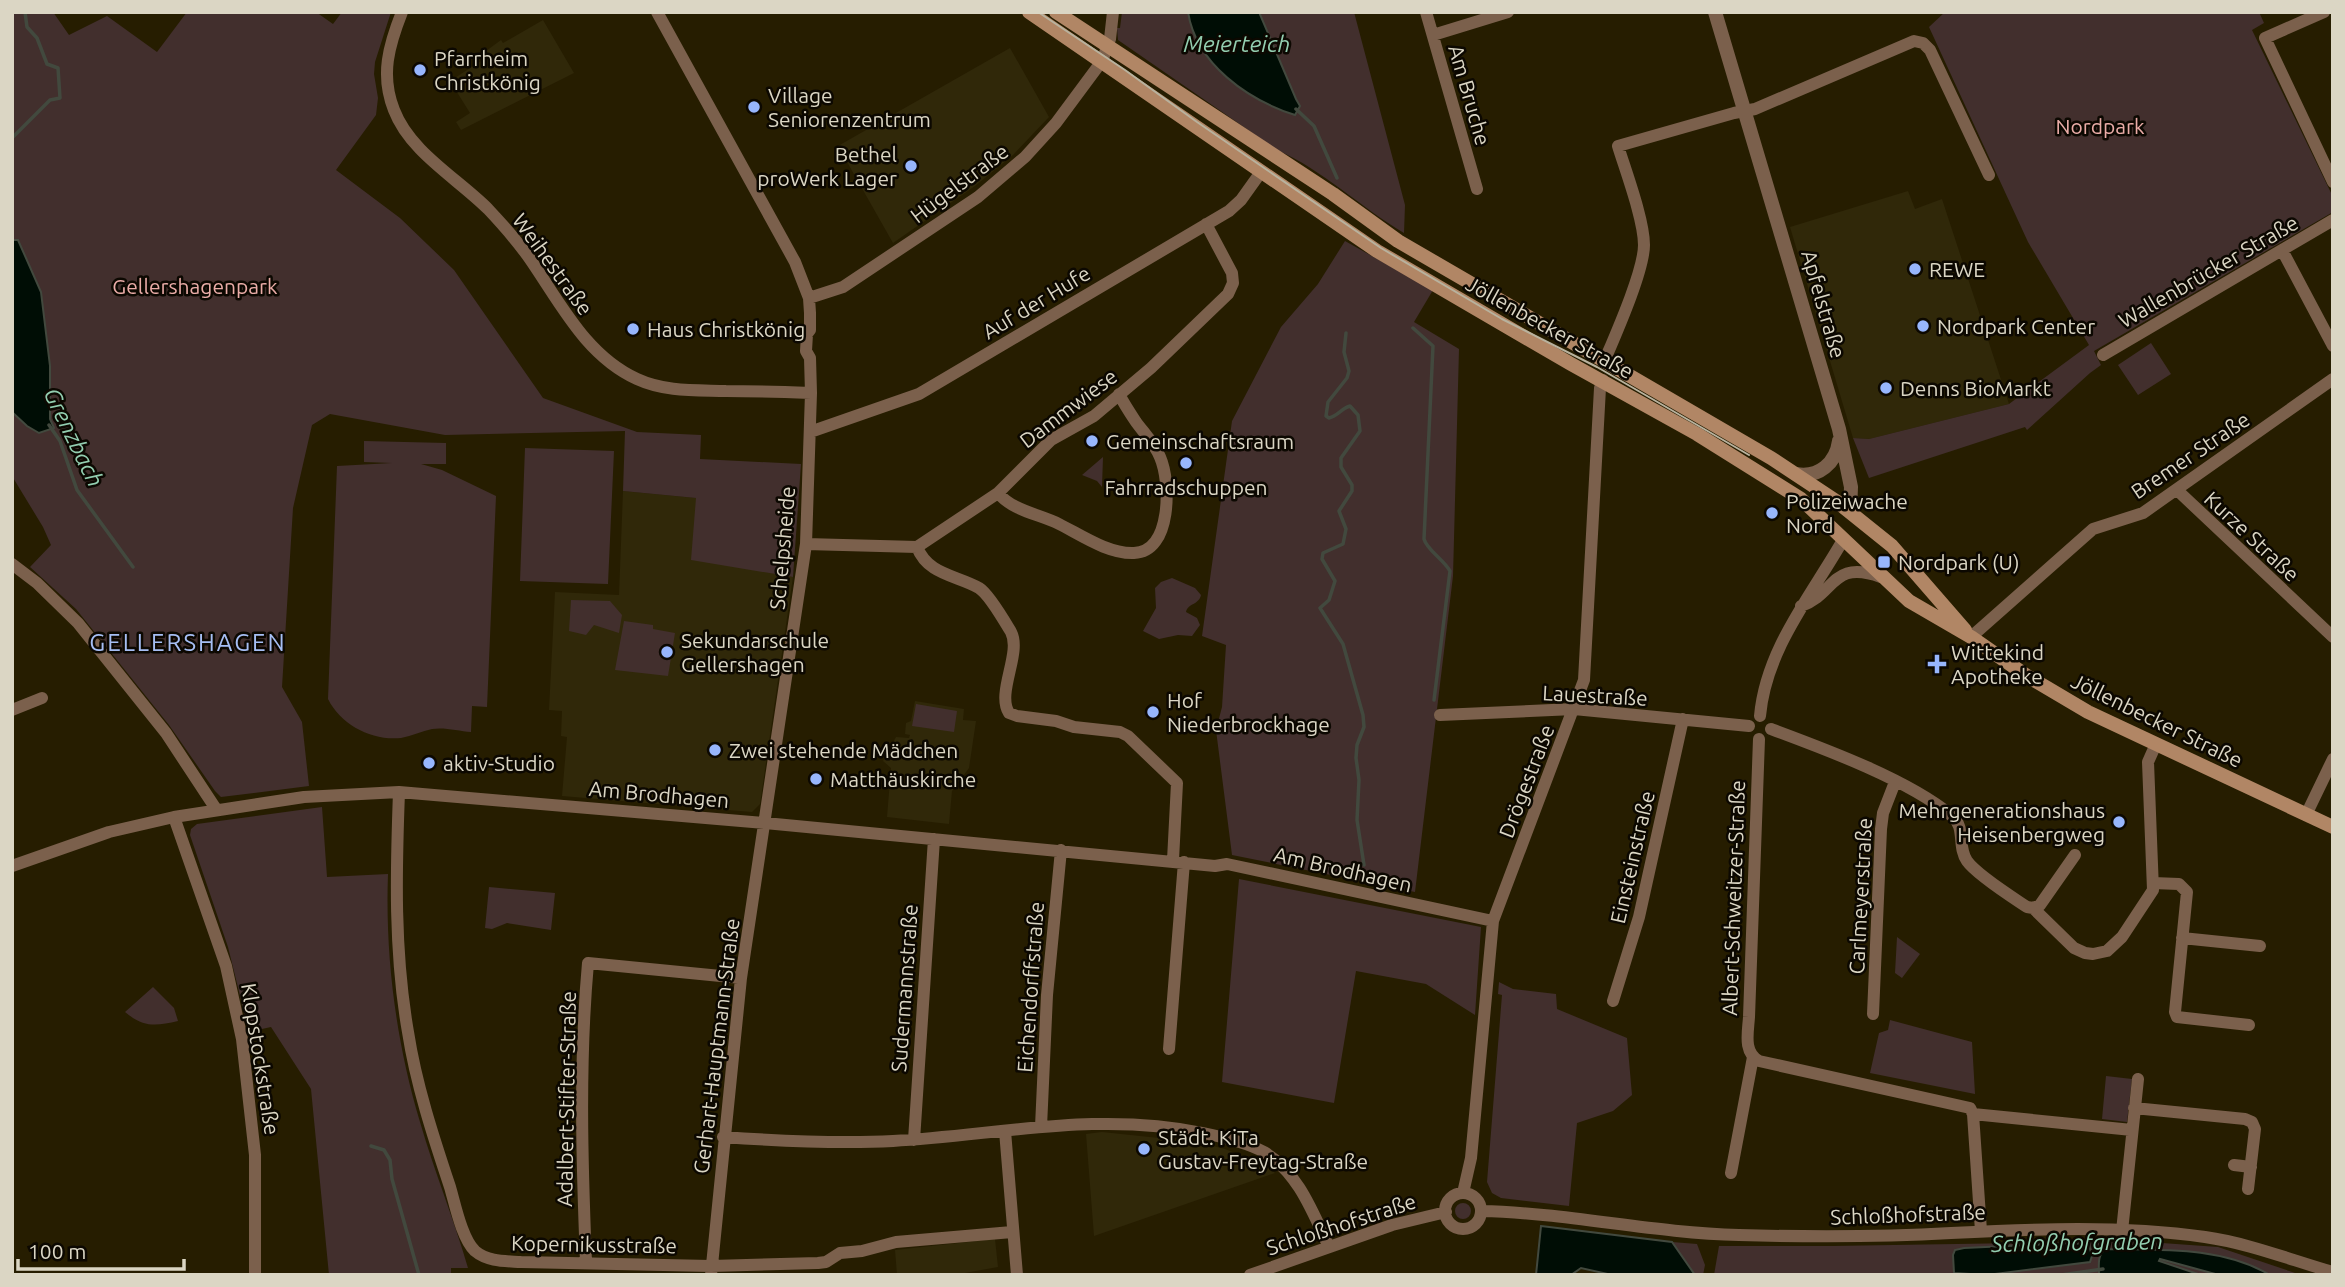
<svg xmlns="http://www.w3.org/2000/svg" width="2345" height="1287" font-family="Ubuntu,sans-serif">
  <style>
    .built { fill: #302809 }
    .green { fill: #422f2d }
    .water { fill: #000d05; stroke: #42493e; stroke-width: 2 }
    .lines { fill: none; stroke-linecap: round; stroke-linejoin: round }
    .stream { stroke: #42493e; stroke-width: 3.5 }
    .minor { stroke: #7b604c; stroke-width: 12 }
    .tertiary { stroke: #7b604c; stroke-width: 14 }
    .secondary { stroke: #b18665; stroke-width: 14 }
    .tram { stroke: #b8b29e; stroke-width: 2 }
    .poi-dot { fill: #97b6fd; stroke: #0c0801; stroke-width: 2.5 }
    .labels { text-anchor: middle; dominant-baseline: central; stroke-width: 5; stroke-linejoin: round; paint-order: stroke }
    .poi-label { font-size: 21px; fill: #dbd6c4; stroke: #0c0801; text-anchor: start }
    .street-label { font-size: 21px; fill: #dbd6c4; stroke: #0c0801 }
    .park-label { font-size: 21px; fill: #eaaca7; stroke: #0c0801 }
    .water-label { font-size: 23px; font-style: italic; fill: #93ceb0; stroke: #0c0801 }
    .quarter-label { font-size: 24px; letter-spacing: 2px; fill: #a6bef3; stroke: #0c0801 }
  </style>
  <rect width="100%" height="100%" fill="#261d00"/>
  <!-- built -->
  <path class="built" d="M543,20l31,53 -113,57 -5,-8 14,-9 -20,-32 39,-25 -3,-5 15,-11 2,3z
    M1010,48l39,69 -36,38 -38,31 -82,57 -55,-97z
    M1908,191l7,18 27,-10 67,205 -140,35 -16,-1 -63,-211z
    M623,491l73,7 44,69 53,10 -33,227 -8,8 -190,-16 5,-59 -6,-1 1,-25 -13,-1 6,-118 64,3z
    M915,701l49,8 -1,11 13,1 -7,47 -17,23 -3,33 -62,-7 4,-49 -8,-7 13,-24 13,1 1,-3 -5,-1 1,-11 5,-2z
    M1102,1132l95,10 28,7 41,16 9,8 -181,63 -8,-102z
    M995,1239l3,28 -44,8h-57l-2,-25z"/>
  <!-- green -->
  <path class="green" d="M12,12h41l16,23 38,-19 50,36 30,-40h129l17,12 9,-12h49l-16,50 -1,12 4,24 -2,17 -40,55 64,48 54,52 89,128 94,34 64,3 -1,24 101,5 -8,113 -102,-17 5,-62 -73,-7 2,-60 -180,4 -115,-21 -18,11 -19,83 -11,179 20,35 7,64 -88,11 -6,-6 -46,-66 -93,-116 -46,-42 21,-22 -8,-18 -31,-51z
    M1122,12h232l51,193 -1,28c-44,-26 -81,-63 -127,-83l-159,-110 -1,-12h3z
    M1945,12h314l5,11 -12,7 81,167v15l-239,139 7,14 -11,8 -63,57 -2,-3 -156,51 -16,-40 16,1 140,-35 80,-59 -61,-103 -99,-215z
    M1345,241l88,49 -19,32 45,27 -6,227 -38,316 -183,-37 -16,-125 6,-23 4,-62 -24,-9 30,-215 49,-94 37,-43z
    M2151,343l20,31 -33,21 -20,-30z
    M364,441l82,2v21h-25l21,6 54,26 -9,211 -15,-1 -1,26c-12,-1 -27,-5 -39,-3 -10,2 -20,7 -31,9 -29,3 -60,-13 -73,-39l9,-233 55,-3 -28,-1z
    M525,448l89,3 -6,133 -88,-3z
    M1103,457l-1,30 -5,-6 -15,-6z
    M1172,578l23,10 6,7c-2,10 -13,8 -15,17l11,6 3,7 -8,11 -14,-1 -19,4 -16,-8 13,-23 -1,-20 6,-6z
    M571,600l39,1 12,14 -3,18 -25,-8 -8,10 -17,-4z
    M624,621l29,4v4l22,4 -7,43 -53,-6z
    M916,704l41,7 -3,21 -42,-6z
    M322,807l5,70 61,-3c-3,83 8,168 32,248 14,49 34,97 48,146h-17v7h-122l-18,-186 -40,-62 -22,5 -21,-85 -38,-112 1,-6 6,-5z
    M1239,879l242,48 -6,88 -49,-31 -70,-13 -22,132 -112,-21z
    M489,887l66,6 -4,37 -44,-7 -15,6 -7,-1z
    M1897,937l23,17 -18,24 -7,-5z
    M1499,982l14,7 43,5 1,15 70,29 5,57 -19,16 -36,12 -8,83 -68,-8 -9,-5 -5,-11 15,-187 -4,-1z
    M153,987l21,21 4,13c-22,5 -34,7 -53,-9z
    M1890,1020l82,22 3,52 -105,-21 9,-40 9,-3z
    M2106,1076l26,3 -5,43 -25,-3z
    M1455 1211a8 8 0 1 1 16 0a8 8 0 1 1-16 0Z
    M2134,1241l84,6 83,28h-587l5,-29h113z
    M1672,1242l25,2 8,21 -2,10h-8z"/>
  <!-- water -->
  <path class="water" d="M1188,12h71l37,87 4,7 -5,9c-47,-15 -99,-51 -107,-103z
    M12,240h6l23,52 9,74v53l4,9 -15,5 -12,-7 -15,-14z
    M1541,1226l131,16 23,33h-83l-31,-7 -10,7h-35z
    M2073,1243l16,2 3,11 -2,6 -103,13 -33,-2 -1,-18 2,-5 9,-2z
    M2105,1249c54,1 116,-3 165,26h-51l-59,-16 -1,2 42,14h-102c0,-10 -2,-19 6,-26z"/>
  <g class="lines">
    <!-- stream -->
    <path class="stream" d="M1296,109l18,17 23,52
      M12,138l38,-38 10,-2 -2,-30 -11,-4 -10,-26 -10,-11 -2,-15
      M1413,328l20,18 -9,193c3,11 19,20 26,32l-16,129
      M1346,333l-2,19 5,19 -2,7 -19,24 -2,14 3,2c9,-2 13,-10 21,-12l8,9 2,16 -19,27v9l11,18v6l-13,20 7,18 -3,15 -20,9 -1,6 13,22 -6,19 -9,8 23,36 20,71 1,12 -7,18 -1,13 3,22 -2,40 7,45
      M49,425l11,16 17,49 56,77
      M371,1146l13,4 6,10 2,19 27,96
      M2061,1275l42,-6"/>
    <!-- minor -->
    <path class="minor" d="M402,12c-13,33 -22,63 -8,98 16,42 63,68 94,99 16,17 31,34 44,53 30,44 55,94 105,117 28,13 59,11 89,12 28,0 57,1 85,2
      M657,12l138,250 14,36 1,15v17l-3,4 -1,17 4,7 1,35 -5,151 -65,434 -30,297
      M1426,12l51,177
      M2324,12l-59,26 68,144
      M1433,35l75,-23
      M2282,250l51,96
      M809,298l34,-11 135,-90 47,-40 31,-34 46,-62 8,-22 3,-27
      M2103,355l230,-135
      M1604,362c11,-26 40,-91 40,-117 0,-25 -18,-73 -26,-99l116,-33 21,-4 159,-68 9,2 7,7 59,125
      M810,432l109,-38 310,-183 12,-11 20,-28
      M2177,490l156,147
      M998,493c15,18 41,21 61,31 22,11 49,30 75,29 38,-1 37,-71 26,-96 -5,-13 -16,-24 -24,-35 -6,-9 -12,-18 -17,-28
      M806,544l111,3 81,-54 53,-53 43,-24 57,-48 77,-74 5,-11 -1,-10 -26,-49
      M917,547c11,28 39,28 62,41 10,6 26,34 32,44 11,21 -15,61 -2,81l8,3 39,5 18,6 46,5 8,4 49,47 -4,77
      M12,564l25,19 41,40 88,110 50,76
      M1801,606c35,-12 30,-47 80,-29
      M1971,637l122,-108 50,-16 190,-134
      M12,710l30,-12
      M1440,715l134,-6 175,17
      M1760,716c6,-67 51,-120 83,-176
      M1771,729c54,20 138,51 181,87 14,11 5,31 15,45 10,14 45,36 60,46l6,1 7,-3 35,-50
      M1759,739l-10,278c-1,16 -6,35 10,44l211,47 3,6 8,117
      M399,792c-3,80 -5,160 9,240 8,52 25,104 42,155 5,17 12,52 25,64 13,11 31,10 46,11l190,4 107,-3 8,-1 14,-9 22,-2 34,-9 116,-10
      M2306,815l27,-56
      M174,817l52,149 16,73 13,116v120
      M12,866l97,-34 65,-15 130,-20 95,-5 366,31 450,43 12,-2 266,57
      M2153,883l26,1 8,8 -12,120 2,5 72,8
      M2033,908l41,40 11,5 8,1 14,-3 15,-14 31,-47 -5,-128 8,-18
      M2182,938l78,8
      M1613,1001l26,-84 44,-198
      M1873,1014l8,-185 2,-16 12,-31
      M1169,1049l15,-187
      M2134,1108l111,11 7,3 3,7 -7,60
      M1973,1114l159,16
      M1041,1127l6,-132 14,-145
      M1005,1131l12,144
      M723,1137c57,4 113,7 170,4 106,-6 204,-30 310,-8 20,4 43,9 61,19 34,20 49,61 65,95
      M914,1140l20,-301
      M2234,1165l17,2
      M1731,1173l22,-116
      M1463,1193l8,-35 22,-237 91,-241 16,-292 3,-8
      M1445 1211a18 18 0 1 1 36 0a18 18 0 1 1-36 0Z
      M1481,1211c87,2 172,22 258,24 71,2 142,2 212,-2 84,-4 170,-8 254,4 43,6 86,23 128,35
      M2122,1231l16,-152
      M586,1262c-4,-100 -7,-199 2,-299l153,15
      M1250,1275l142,-50 54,-13"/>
    <!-- tertiary -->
    <path class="tertiary" d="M1715,12l124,417 12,58 -1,24
      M1796,474c23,4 40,-11 43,-33"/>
    <!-- secondary -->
    <path class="secondary" d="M1029,12l348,239 194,113 126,70 104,65 108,102 62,36 56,39 61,36 245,115
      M1056,12l277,182 65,47 373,217 65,43 56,45 73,84"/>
    <!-- tram -->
    <path class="tram" d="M1038,12l87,58 72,52 184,126 121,71 95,48 152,88"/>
  </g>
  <!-- markers -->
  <g class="poi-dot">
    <circle cx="420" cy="70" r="7"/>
    <circle cx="754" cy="107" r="7"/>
    <circle cx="911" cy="166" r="7"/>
    <circle cx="1915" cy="269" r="7"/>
    <circle cx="1923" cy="326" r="7"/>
    <circle cx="633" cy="329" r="7"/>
    <circle cx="1886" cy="388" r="7"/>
    <circle cx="1092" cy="441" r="7"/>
    <circle cx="1186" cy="463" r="7"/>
    <circle cx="1772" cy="513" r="7"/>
    <rect x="1877" y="555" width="14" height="14" rx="3.5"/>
    <circle cx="667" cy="652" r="7"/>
    <path d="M1933.5 653.5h7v7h7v7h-7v7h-7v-7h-7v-7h7z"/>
    <circle cx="1153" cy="712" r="7"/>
    <circle cx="715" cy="750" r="7"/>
    <circle cx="429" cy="763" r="7"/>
    <circle cx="816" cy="779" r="7"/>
    <circle cx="2119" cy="822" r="7"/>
    <circle cx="1144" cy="1149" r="7"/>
  </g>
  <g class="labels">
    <!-- poi labels -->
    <g class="poi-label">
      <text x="434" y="58">Pfarrheim<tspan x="434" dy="24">Christkönig</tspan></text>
      <text x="768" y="95">Village<tspan x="768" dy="24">Seniorenzentrum</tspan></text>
      <text x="897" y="154" text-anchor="end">Bethel<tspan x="897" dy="24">proWerk Lager</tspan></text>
      <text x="1929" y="269">REWE</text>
      <text x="1937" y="326">Nordpark Center</text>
      <text x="647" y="329">Haus Christkönig</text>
      <text x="1900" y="388">Denns BioMarkt</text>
      <text x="1106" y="441">Gemeinschaftsraum</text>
      <text x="1186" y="487" text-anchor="middle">Fahrradschuppen</text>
      <text x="1786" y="501">Polizeiwache<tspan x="1786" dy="24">Nord</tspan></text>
      <text x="1898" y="562">Nordpark (U)</text>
      <text x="681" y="640">Sekundarschule<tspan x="681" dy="24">Gellershagen</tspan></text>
      <text x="1951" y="652">Wittekind<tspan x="1951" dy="24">Apotheke</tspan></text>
      <text x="1167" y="700">Hof<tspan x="1167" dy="24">Niederbrockhage</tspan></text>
      <text x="729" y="750">Zwei stehende Mädchen</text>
      <text x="443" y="763">aktiv-Studio</text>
      <text x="830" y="779">Matthäuskirche</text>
      <text x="2105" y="810" text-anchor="end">Mehrgenerationshaus<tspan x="2105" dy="24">Heisenbergweg</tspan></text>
      <text x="1158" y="1137">Städt. KiTa<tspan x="1158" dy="24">Gustav-Freytag-Straße</tspan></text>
    </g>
    <!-- street labels -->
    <g class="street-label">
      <text transform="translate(1470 95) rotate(74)">Am Bruche</text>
      <text transform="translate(959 183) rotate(-37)">Hügelstraße</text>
      <text transform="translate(553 264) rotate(54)">Weihestraße</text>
      <text transform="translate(2208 271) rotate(-30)">Wallenbrücker Straße</text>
      <text transform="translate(1036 302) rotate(-31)">Auf der Hufe</text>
      <text transform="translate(1824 304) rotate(74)">Apfelstraße</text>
      <text transform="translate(1550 327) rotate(29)">Jöllenbecker Straße</text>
      <text transform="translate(1068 408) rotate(-37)">Dammwiese</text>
      <text transform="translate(2190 455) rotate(-34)">Bremer Straße</text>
      <text transform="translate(2252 536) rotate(43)">Kurze Straße</text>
      <text transform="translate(782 548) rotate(-85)">Schelpsheide</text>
      <text transform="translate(1595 695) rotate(3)">Lauestraße</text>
      <text transform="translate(2157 720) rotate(26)">Jöllenbecker Straße</text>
      <text transform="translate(1526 781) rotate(-69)">Drögestraße</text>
      <text transform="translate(659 794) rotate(5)">Am Brodhagen</text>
      <text transform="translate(1632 857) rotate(-77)">Einsteinstraße</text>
      <text transform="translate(1343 869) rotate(13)">Am Brodhagen</text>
      <text transform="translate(1860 896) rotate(-87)">Carlmeyerstraße</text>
      <text transform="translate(1733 898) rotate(-88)">Albert-Schweitzer-Straße</text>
      <text transform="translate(1030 987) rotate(-86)">Eichendorffstraße</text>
      <text transform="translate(904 988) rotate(-86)">Sudermannstraße</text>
      <text transform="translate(716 1046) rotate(-83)">Gerhart-Hauptmann-Straße</text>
      <text transform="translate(261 1059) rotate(81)">Klopstockstraße</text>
      <text transform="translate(566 1099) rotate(-89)">Adalbert-Stifter-Straße</text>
      <text transform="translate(1908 1214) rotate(-2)">Schloßhofstraße</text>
      <text transform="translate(1341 1224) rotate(-18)">Schloßhofstraße</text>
      <text transform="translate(594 1244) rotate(1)">Kopernikusstraße</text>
    </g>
    <!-- park labels -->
    <g class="park-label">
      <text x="2100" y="126">Nordpark</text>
      <text x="195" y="286">Gellershagenpark</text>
    </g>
    <!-- water labels -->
    <g class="water-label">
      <text x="1237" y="43">Meierteich</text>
      <text transform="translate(74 437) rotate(64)">Grenzbach</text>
      <text transform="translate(2077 1242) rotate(-1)">Schloßhofgraben</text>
    </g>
    <!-- quarter labels -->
    <g class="quarter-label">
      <text x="188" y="642">GELLERSHAGEN</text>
    </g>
  </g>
  <!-- border -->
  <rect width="2345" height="1287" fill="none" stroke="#dbd6c4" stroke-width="28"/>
  <!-- scale -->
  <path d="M18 1259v10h166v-10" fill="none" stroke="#dbd6c4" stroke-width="3.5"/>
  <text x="28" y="1259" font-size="21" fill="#dbd6c4" stroke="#0c0801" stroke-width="5" paint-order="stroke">100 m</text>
</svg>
